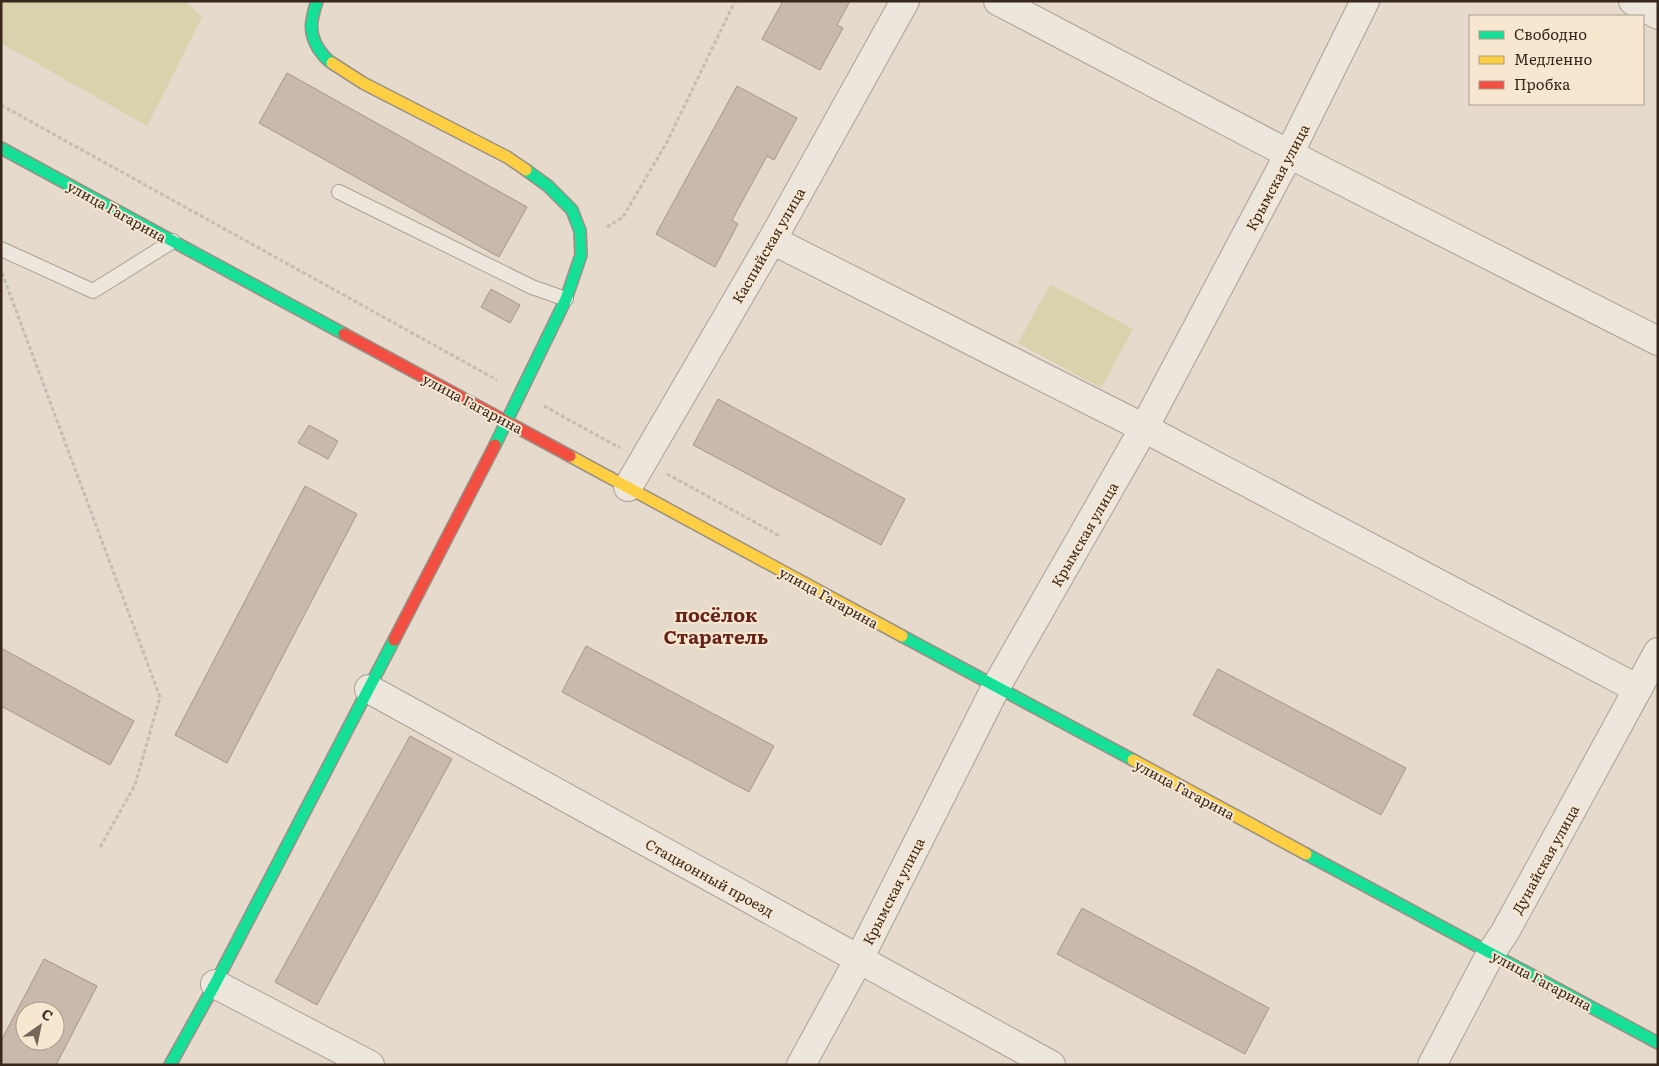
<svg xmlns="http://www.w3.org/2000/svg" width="1659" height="1066" font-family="Literata,serif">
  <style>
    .green { fill: #d8d3ac }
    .building { fill: #c9b8ac; stroke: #a5958a; fill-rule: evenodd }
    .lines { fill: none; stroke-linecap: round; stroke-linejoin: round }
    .lane-casing { stroke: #aa9f95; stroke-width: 16 }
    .street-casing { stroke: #aa9f95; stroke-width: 30 }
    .fast-casing { stroke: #998f84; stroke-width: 14 }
    .slow-casing { stroke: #998f84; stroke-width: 14 }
    .jam-casing { stroke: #998f84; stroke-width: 14 }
    .path { stroke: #c5bcb3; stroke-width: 3; stroke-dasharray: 4 2.5; stroke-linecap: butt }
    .lane { stroke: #ece6dd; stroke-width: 14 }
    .street { stroke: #ece6dd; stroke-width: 28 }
    .fast { stroke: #16e098; stroke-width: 11 }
    .slow { stroke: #ffcf43; stroke-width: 11 }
    .jam { stroke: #f24e42; stroke-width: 11 }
    .labels { text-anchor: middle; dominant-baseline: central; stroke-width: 4; stroke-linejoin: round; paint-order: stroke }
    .street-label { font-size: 14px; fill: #38271c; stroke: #f7e7d0 }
    .district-label { font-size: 19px; font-weight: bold; fill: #672119; stroke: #f7e7d0 }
  </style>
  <rect width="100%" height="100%" fill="#e5dacb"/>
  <!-- green -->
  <path class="green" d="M1,1h184l17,16 -55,109 -146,-83z
    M1050,284l83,45 -32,59 -83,-45z"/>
  <!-- building -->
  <path class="building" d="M783,1h67l-13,24 6,3 -23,42 -58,-31z
    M287,73l240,134 -28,50 -240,-134z
    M737,86l60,32 -23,42 -7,-4 -35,64 6,4 -23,43 -59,-33z
    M491,289l29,16 -10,18 -29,-16z
    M718,399l187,100 -24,46 -188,-100z
    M309,425l29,16 -10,18 -30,-16z
    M305,486l52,28 -130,249 -52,-28z
    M586,646l188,100 -25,46 -187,-100z
    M1,648l133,73 -24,44 -109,-59z
    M1218,669l188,99 -25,47 -188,-100z
    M410,736l42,23 -135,246 -42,-23z
    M1082,908l187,100 -24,46 -188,-100z
    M44,959l53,27 -41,79h-55v-24zM25,1011h30v30h-30z"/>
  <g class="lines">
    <!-- lane casing -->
    <g class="lane-casing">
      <path id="lane" d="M339,192l193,95 34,12
        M1,249l92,42 80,-50"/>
    </g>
    <!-- street casing -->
    <g class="street-casing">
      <path id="street" d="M998,1l291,153 369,187
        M1633,1l25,14
        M772,240l372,188 494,261
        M628,487l144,-247 133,-239
        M369,689l682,376
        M215,984l155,81
        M801,1065l58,-106 137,-272 148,-259 145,-274 76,-153
        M1432,1065l59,-112 14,-21 153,-280"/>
    </g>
    <!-- fast casing -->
    <g class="fast-casing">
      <path id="fast" d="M317,1c-6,19 -9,30 1,47 5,7 7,11 14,15
        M1,148l343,186
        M495,445l71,-146 15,-44 -1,-24 -8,-21 -24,-24 -22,-16
        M902,636l231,124
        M1306,854l352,189
        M170,1065l45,-81 179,-344"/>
    </g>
    <!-- slow casing -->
    <g class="slow-casing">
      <path id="slow" d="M332,63l31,20 144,74 19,13
        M570,456l332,180
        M1133,760l173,94"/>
    </g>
    <!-- jam casing -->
    <g class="jam-casing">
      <path id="jam" d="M344,334l226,122
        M394,640l101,-195"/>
    </g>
    <!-- path -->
    <path class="path" d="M1,105l496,275
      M607,227l16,-10 44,-75 68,-141
      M2,273l158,424 -25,88 -36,64
      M544,406l76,42
      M667,474l113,62"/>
    <!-- lane -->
    <use href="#lane" class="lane"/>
    <!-- street -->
    <use href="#street" class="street"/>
    <!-- fast -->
    <use href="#fast" class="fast"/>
    <!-- slow -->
    <use href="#slow" class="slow"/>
    <!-- jam -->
    <use href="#jam" class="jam"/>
  </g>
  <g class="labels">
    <!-- street labels -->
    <g class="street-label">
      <text transform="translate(1277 177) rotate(-62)">Крымская улица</text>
      <text transform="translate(117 211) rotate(29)">улица Гагарина</text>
      <text transform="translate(768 245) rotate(-60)">Каспийская улица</text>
      <text transform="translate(473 403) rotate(28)">улица Гагарина</text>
      <text transform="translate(1084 534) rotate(-60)">Крымская улица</text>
      <text transform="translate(829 597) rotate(29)">улица Гагарина</text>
      <text transform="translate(1185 789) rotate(28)">улица Гагарина</text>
      <text transform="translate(1545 859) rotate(-61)">Дунайская улица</text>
      <text transform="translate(710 877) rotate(29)">Стационный проезд</text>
      <text transform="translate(893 891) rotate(-63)">Крымская улица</text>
      <text transform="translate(1542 980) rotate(28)">улица Гагарина</text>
    </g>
    <!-- district labels -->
    <g class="district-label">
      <text x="716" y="614">посёлок<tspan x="716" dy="22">Старатель</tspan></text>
    </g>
  </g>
  <!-- border -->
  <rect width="1659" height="1066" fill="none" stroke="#38271c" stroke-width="5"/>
  <!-- legend -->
  <rect x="1469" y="15" width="175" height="90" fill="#f7e7d0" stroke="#ab9a88"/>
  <rect x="1479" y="31" width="25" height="8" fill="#16e098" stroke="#ab9a88"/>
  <text x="1514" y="40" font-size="15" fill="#38271c">Свободно</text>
  <rect x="1479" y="56" width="25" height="8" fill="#ffcf43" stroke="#ab9a88"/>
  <text x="1514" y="65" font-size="15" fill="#38271c">Медленно</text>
  <rect x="1479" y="81" width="25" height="8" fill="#f24e42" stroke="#ab9a88"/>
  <text x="1514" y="90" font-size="15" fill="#38271c">Пробка</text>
  <!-- north arrow -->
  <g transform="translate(40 1026) rotate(33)"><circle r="24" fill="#f7e7d0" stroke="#ab9a88"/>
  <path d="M0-4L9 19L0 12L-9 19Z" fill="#756659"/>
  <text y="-8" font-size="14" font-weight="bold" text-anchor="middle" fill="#38271c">С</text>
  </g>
</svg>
